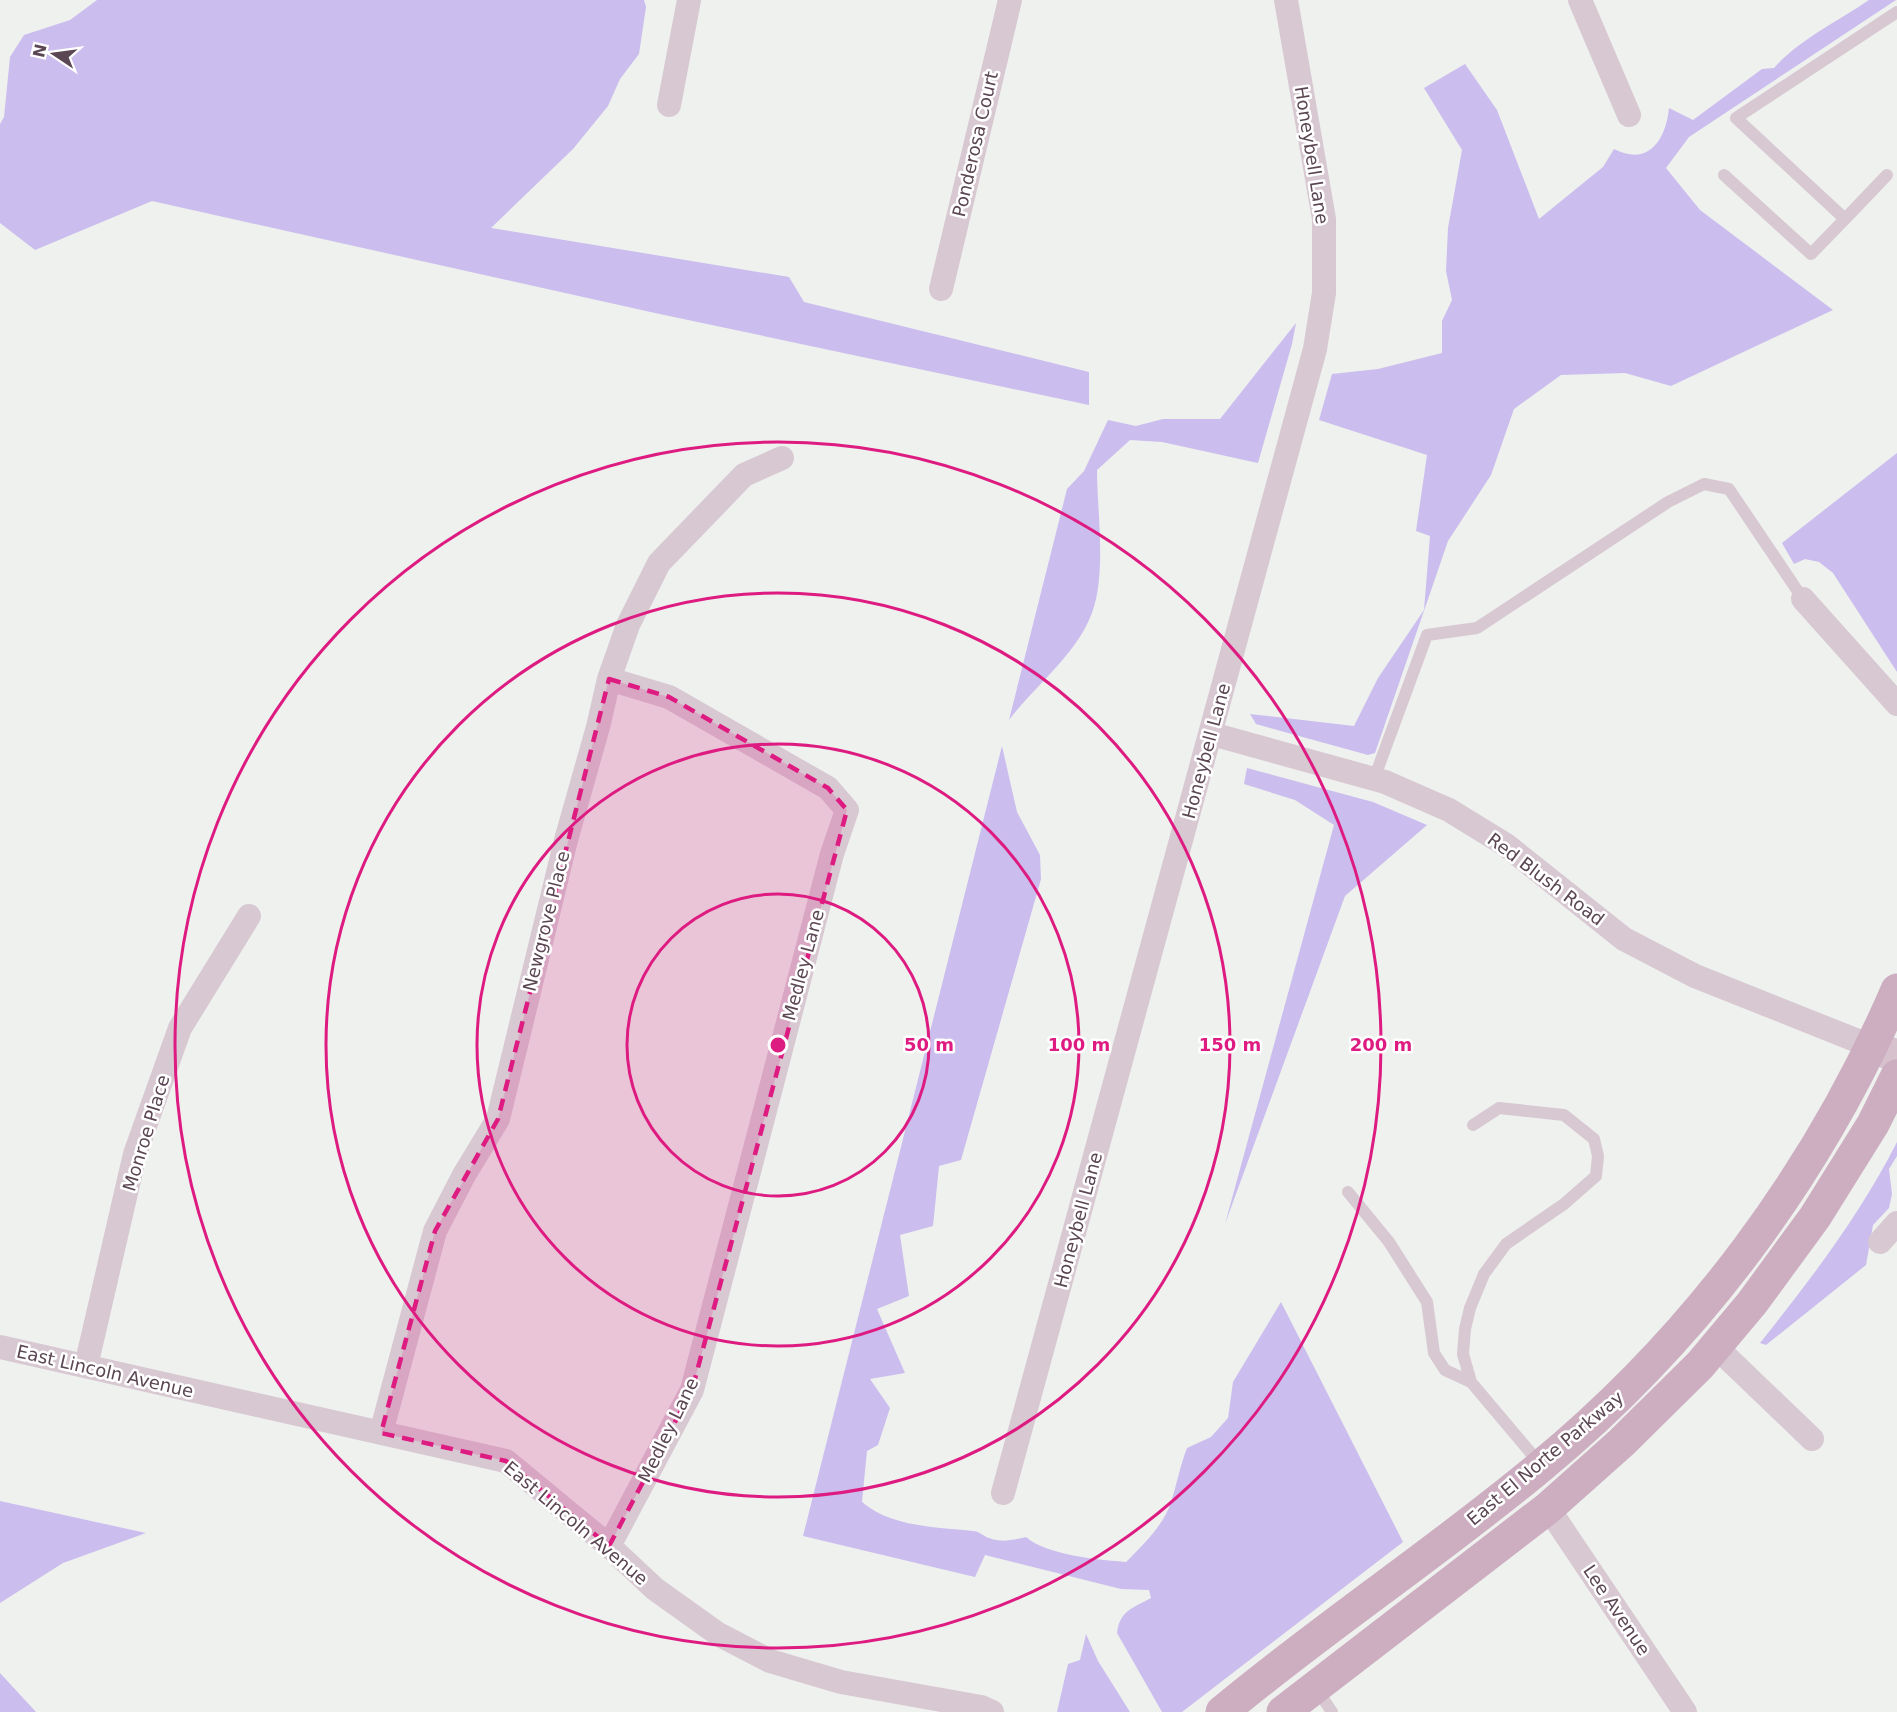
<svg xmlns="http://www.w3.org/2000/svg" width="1897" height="1712" font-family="'DejaVu Sans',sans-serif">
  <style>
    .green { fill: #cbbdee }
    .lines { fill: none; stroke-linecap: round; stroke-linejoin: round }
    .service { stroke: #d8c8d2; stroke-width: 12 }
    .minor { stroke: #d8c8d2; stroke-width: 24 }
    .secondary { stroke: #d7c1cd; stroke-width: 33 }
    .primary { stroke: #cdaec0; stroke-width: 33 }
    .marked { fill: #de1b81; fill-opacity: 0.2; stroke: #de1b81; stroke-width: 4.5; stroke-dasharray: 12 8; stroke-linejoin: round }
    .ring { fill: none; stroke: #de1b81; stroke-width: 3 }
    .labels { text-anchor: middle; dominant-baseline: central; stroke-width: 5; stroke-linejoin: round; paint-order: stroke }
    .street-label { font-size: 18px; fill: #5b4653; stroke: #fff }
    .centre { fill: #de1b81; stroke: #fff; stroke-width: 3 }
    .ring-label { font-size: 18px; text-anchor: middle; font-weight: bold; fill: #de1b81; stroke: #fff; stroke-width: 5; stroke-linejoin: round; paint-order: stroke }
  </style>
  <rect width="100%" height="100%" fill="#eef1ee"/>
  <!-- green -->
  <path class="green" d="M97,0h547l2,7 -7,47 -19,25 -12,27 -35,43 -82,79 298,49 15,25 285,70v33l-434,-92 -503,-112 -117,49 -35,-27v-99l4,-7 6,-60 14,-22 46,-15z
    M1869,0h27l-207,137 -23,31 34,42 133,100 -162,76 -46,-13 -64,2 -47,34 -23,66 -43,66 -73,212 -7,2 -112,-31 -6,-10 104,12 24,-48 46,-68 6,-74 -14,-5 11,-76 -108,-35 13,-46 46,-5 64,-16v-32l10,-21 -6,-29 2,-43 14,-78 -38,-62 41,-24 32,46 42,109 64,-52 11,-18c35,18 52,-10 55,-41l24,12 69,-51 12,-1c26,-29 63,-46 95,-68z
    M1296,323l-4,21 -34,119 -96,-21 -32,-2 -33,30c0,44 11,110 -8,150 -17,38 -55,67 -80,100l58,-231 17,-18 24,-51 28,6 27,-7h57z
    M1897,453v219l-64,-99 -14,-11 -14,-3 -11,5 -12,-21z
    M1002,746l15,66 23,43 1,24 -80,281 -22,6 -6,60 -33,9 9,61 -32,13 28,64 -35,6 20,29 -12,37 -11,6 -5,51c29,25 74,25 111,29 6,0 10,5 16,7 13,5 24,2 37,-1 20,18 73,23 100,25 16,-16 38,-37 45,-60 6,-18 9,-36 16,-54l24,-11 17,-19 5,-36 48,-80 122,240 -221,170h-20l-45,-79c3,-23 16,-25 34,-35l-2,-8 -28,-1 -136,-34 -10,22 -172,-41z
    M1247,768l126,34 54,23 -82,71 -120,328 109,-399 -39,-25 -51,-16z
    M1897,1142v14l-8,13 3,25 -3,14 -16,17 -7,40 -100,80 -6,-2c51,-64 100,-128 137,-201z
    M0,1501l146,32 -83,30 -63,40z
    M1086,1634l12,27 32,51h-73l11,-48 12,-4z
    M0,1673l36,39h-36z"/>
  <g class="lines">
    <!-- service -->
    <path class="service" d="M1724,175l87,79 34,-35
      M1887,175l-42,44 -109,-101 161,-106
      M1374,779l53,-144 50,-7 191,-126 36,-18 25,5 74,110
      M1348,1192l41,50 38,60 7,51 11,17 26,12 70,83
      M1471,1382l-8,-28 2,-25 5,-21 14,-34 22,-30 58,-40 32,-28 2,-20 -4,-17 -30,-24 -65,-7 -26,17
      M1316,1688l16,24"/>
    <!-- minor -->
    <path class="minor" d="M1580,0l49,115
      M669,105l20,-105
      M941,289l69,-289
      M1803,599l94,105
      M609,679l60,18 159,91 19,22 -15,44 -140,536 -83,156
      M1212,734l173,48 64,28 57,35 118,94 71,37 178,71
      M1880,1242l17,-19
      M1715,1346l97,93
      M0,1347l506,114 103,85 46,43 63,45 52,27 71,21 140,25 11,5
      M86,1366l49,-212 45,-126 69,-112
      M381,1433l54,-202 29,-56 34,-56 68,-279 32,-113 11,-48 19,-54 31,-62 85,-88 38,-17
      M1003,1493l312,-1144 9,-56v-74l-38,-219
      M1548,1508l137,204"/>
    <!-- secondary -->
    <path class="secondary" d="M1873,1047l24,9"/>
    <!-- primary -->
    <path class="primary" d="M1222,1712c103,-86 216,-160 319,-246 154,-127 277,-292 356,-476
      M1283,1712l265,-204 73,-65 79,-78 52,-62 63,-86 58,-93 24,-48"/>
  </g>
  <!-- marked area -->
  <path class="marked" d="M609,679l60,18 159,91 19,22 -155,580 -83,156 -103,-85 -125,-28 54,-202 63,-112z"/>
  <!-- distance rings -->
  <g class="ring">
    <circle cx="778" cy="1045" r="151"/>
    <circle cx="778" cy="1045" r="301"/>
    <circle cx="778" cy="1045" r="452"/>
    <circle cx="778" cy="1045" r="603"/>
  </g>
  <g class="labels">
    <!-- street labels -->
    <g class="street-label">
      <text transform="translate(975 144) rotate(-77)">Ponderosa Court</text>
      <text transform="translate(1312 155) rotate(81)">Honeybell Lane</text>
      <text transform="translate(1206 751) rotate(-75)">Honeybell Lane</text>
      <text transform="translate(1546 879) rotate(37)">Red Blush Road</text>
      <text transform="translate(546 921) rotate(-76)">Newgrove Place</text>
      <text transform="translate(803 965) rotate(-75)">Medley Lane</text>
      <text transform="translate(146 1133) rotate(-73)">Monroe Place</text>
      <text transform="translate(1078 1220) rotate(-75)">Honeybell Lane</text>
      <text transform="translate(105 1371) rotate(13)">East Lincoln Avenue</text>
      <text transform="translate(668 1430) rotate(-64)">Medley Lane</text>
      <text transform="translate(1545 1458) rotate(-40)">East El Norte Parkway</text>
      <text transform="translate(576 1523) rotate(40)">East Lincoln Avenue</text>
      <text transform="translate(1617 1610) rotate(56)">Lee Avenue</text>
    </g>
  </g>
  <circle cx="778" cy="1045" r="9" class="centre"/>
  <g class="ring-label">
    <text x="929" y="1051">50 m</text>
    <text x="1079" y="1051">100 m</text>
    <text x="1230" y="1051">150 m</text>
    <text x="1381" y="1051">200 m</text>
  </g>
  <!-- north arrow -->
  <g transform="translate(54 54) rotate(283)" stroke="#ffffff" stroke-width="4.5" paint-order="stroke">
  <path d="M0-4.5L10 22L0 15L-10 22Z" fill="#5b4653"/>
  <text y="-9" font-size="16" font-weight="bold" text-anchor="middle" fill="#5b4653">N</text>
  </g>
</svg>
